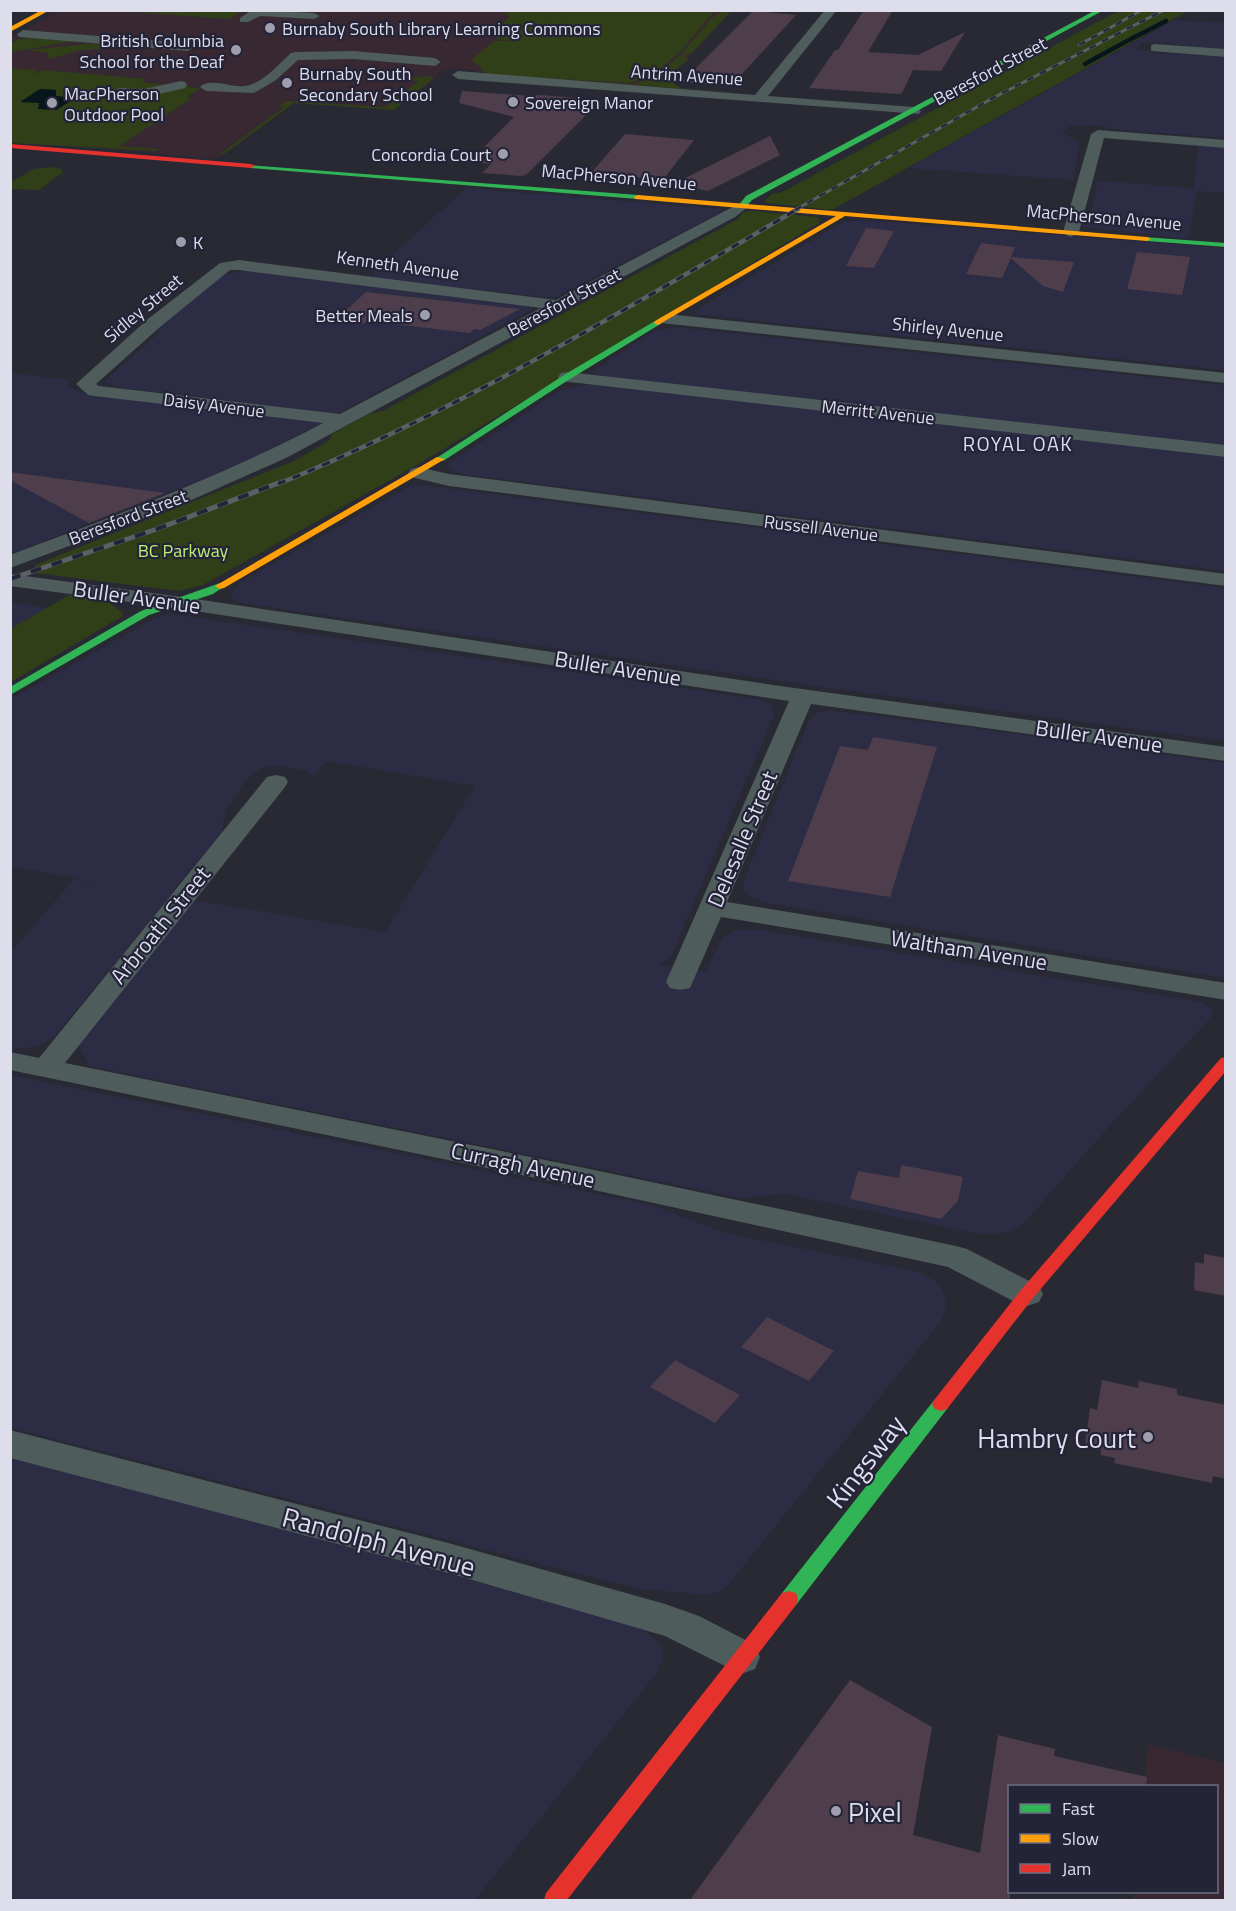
<svg xmlns="http://www.w3.org/2000/svg" width="1236" height="1911" font-family="'Titillium Web',sans-serif">
  <style>
    .built { fill: #2c2c45 }
    .education { fill: #372831 }
    .green { fill: #303f18 }
    .water { fill: #07161b }
    .lines { fill: none; stroke-linecap: round; stroke-linejoin: round }
    .stream { stroke: #07161b; stroke-width: 4.5 }
    .building { fill: #4e3e4c }
    .street { fill: #4e5c5c; fill-rule: evenodd }
    .fast { fill: #30b455; fill-rule: evenodd }
    .slow { fill: #ff9f0a; fill-rule: evenodd }
    .jam { fill: #e5322d; fill-rule: evenodd }
    .rail-far2-casing { stroke: #5a6164; stroke-width: 3 }
    .rail-far1-casing { stroke: #5a6164; stroke-width: 4.5 }
    .rail-casing { stroke: #5a6164; stroke-width: 5 }
    .rail-far2 { stroke: #242439; stroke-width: 2; stroke-dasharray: 7; stroke-linecap: butt }
    .rail-far1 { stroke: #242439; stroke-width: 3; stroke-dasharray: 8; stroke-linecap: butt }
    .rail { stroke: #242439; stroke-width: 4; stroke-dasharray: 11; stroke-linecap: butt }
    .poi-dot { fill: #9e9eac; stroke: #242439; stroke-width: 2 }
    .labels { text-anchor: middle; dominant-baseline: central; stroke-width: 4.5; stroke-linejoin: round; paint-order: stroke }
    .far-poi-label { font-size: 18px; fill: #ddddec; stroke: #242439; text-anchor: start }
    .far-street-label { font-size: 18px; fill: #ddddec; stroke: #242439 }
    .far-park-label { font-size: 18px; fill: #bded75; stroke: #242439 }
    .far-neighbourhood-label { font-size: 20px; letter-spacing: 1.5px; fill: #dcddfa; stroke: #242439 }
    .street-label { font-size: 22px; fill: #ddddec; stroke: #242439 }
    .near-poi-label { font-size: 27px; fill: #ddddec; stroke: #242439; text-anchor: end }
    .near-street-label { font-size: 27px; fill: #ddddec; stroke: #242439 }
  </style>
  <rect width="100%" height="100%" fill="#292934"/>
  <!-- built -->
  <path class="built" d="M1174,20l51,3v27l-67,-8 -17,1 -5,5 18,5 71,4v81l-105,-8 -26,-5 -24,1 -8,6 17,11 -6,37 -165,-12z
    M1198,145l27,2v46l-28,-2 -9,48 -104,-12 -1,-5 7,-5 8,-36 96,7z
    M466,188l254,21 2,3 -168,86 -174,-19 -7,-3 1,-4z
    M860,220l365,28v122l-524,-55 -6,-3v-2l148,-88z
    M248,270l279,34 6,5 -196,105 -214,-26 -19,-6 56,-50 1,-7 61,-50z
    M675,327l550,58v61l-625,-70 -8,-4 60,-40z
    M11,373l60,7 -4,6 16,7 239,30 -80,41 -231,90z
    M593,383l632,72v116l-765,-97 -10,-5 -1,-6 112,-73z
    M423,485l802,103v153l-403,-54 -580,-84 -11,-5 1,-6 7,-9 171,-97z
    M11,602l37,6 -37,21z
    M171,614l587,85 11,4 4,4 1,8 -103,241 -11,9 45,7 18,-35 14,-7 17,-1 447,73 10,5 3,7 -119,128 -70,80 -13,9 -18,3 -19,-1 -190,-39 -43,4 -653,-132 -10,-21 115,-145 191,32 90,-146 -149,-25 -13,16 -2,-4 -6,-3 -29,-4 -13,1 -14,9 -23,34 -5,23 -166,203 -17,10 -27,4v-98l63,-73 26,4 -89,-17v-167l145,-81z
    M834,711l118,14 273,38v215l-458,-75 -19,-8 -4,-4v-11l64,-158 10,-10z
    M10,1075l642,130 74,28 189,38 18,8 8,9 4,7v17l-4,9 -212,263 -8,7 -12,4 -70,-6 -628,-161z
    M10,1458l205,52 416,114 17,9 10,9 5,9v7l-7,16 -181,226h-464z"/>
  <!-- education -->
  <path class="education" d="M57,11h675l-72,77 -179,-15 -9,-3 -23,-1 -11,4 -1,4 -43,33 -100,-7 -74,54 -15,1 -96,-9 91,-61 -189,-16v-35l37,-19v-3z
    M1148,1745l77,18v137h-93l1,-8h83v-106h-72z"/>
  <!-- green -->
  <path class="green" d="M118,11l122,-1 1,1 -11,8z
    M509,11h205l-32,39 -31,27 -23,6 -95,-6 134,10 -33,-3 19,-6 27,-23h6l-1,3h5l-18,14h3l-3,4h-5l-6,5h14l-1,3 7,4 63,5 -251,-17 -13,-6 2,-2 -11,-8 23,-19h20l-19,-2 7,-7 -9,-1 18,-15 -8,-2z
    M722,11h9l-40,43h-10l30,-35z
    M1118,11h70l-356,199 -65,-7 -3,-2 8,-7 10,-2z
    M40,38l36,3 -65,11v-9l8,-4z
    M88,44l41,1 -4,3 -44,2 -32,9 -1,-6 -20,-3z
    M10,68l26,2 -4,4 11,-4 103,9 -4,3 59,6 -14,9 5,1 -72,48 38,3 -2,2 -145,-8z
    M428,76l6,2 -40,32 -100,-7 -70,51h-4l64,-47 -6,-1 10,-5 98,6 32,-26 -9,-1 2,-2z
    M52,167l9,2 2,3 -24,18 -28,-1v-7l23,-13z
    M752,211l65,6 3,3 -1,3 -402,242 -214,120 -24,6 -144,-18v-8l259,-104 36,-21 2,-6 39,-21 12,-2 355,-192 5,-7z
    M69,595l39,7 15,11 -2,4 -110,65 -1,-53z"/>
  <!-- water -->
  <path class="water" d="M40,89l16,1v6l20,2 -20,12 -18,-1 1,-6 -19,-1z"/>
  <g class="lines">
    <!-- stream -->
    <path class="stream" d="M1129,40l37,-19
      M1085,64l42,-23"/>
  </g>
  <!-- building -->
  <path class="building" d="M864,10h29l-25,42 50,3 47,-23 -24,39 -28,-1 -11,23 -4,1 -89,-6 26,-38h3z
    M753,11l43,4 -65,71 -49,-4z
    M462,91l69,5 10,-1 60,5 -74,74 -5,2 -40,-3 9,-9 -10,-1 8,-7 -9,-1 8,-8h-4l30,-30 -55,-14z
    M625,134l69,6 -32,41 -27,-4 -6,8 -45,-4z
    M770,136l10,19 -72,36 -35,-7z
    M866,228l28,3 -20,37 -28,-2z
    M981,243l34,4 -4,10 63,5 -11,30 -20,-6 -32,-28 -9,20 -36,-4z
    M1137,252l53,5 -8,38 -55,-6z
    M366,292l154,17 -40,21 -6,-1 -4,4 -103,-12 -4,3 -29,-3z
    M10,472l155,21 -76,30 -79,-43z
    M873,737l64,10 -47,150 -102,-16 52,-135 28,4z
    M901,1165l62,12 -5,24 -17,18 -91,-20 8,-28 41,7z
    M1204,1254l22,4v38l-32,-6 1,-28 9,2z
    M767,1317l67,34 -25,30 -68,-34z
    M675,1360l65,35 -25,28 -65,-36z
    M1102,1380l36,8 1,-7 38,8v6l49,10v74l-13,-3 -1,7 -98,-20 1,-5 -14,-3v-5l-16,-4 5,-38 7,2z
    M850,1680l82,47 -19,108 67,18 18,-118 57,14 -1,7 93,21 -1,9h-136v114h-320z"/>
  <g class="lines">
    <!-- street -->
    <path class="street" d="M252,10l62,3 6,3 -6,3 -54,-3 -12,6h-8v-4z
      M825,10h12l-69,86 146,11 7,4 -2,3 -461,-35 -6,-4 6,-4 297,24z
      M23,30l165,13 6,4 -6,4 -169,-14 -2,-3z
      M1155,44l71,5v8l-75,-6v-6z
      M354,51l81,7 6,4 -6,4 -81,-7 -56,1 -22,20 -22,13 -48,-2 -6,-4c10,-10 32,1 45,-1 17,-2 34,-22 46,-33l4,-1z
      M181,81l4,1 2,3 -2,3c-17,4 -59,16 -72,4l6,-4 25,1z
      M1098,130l128,10v8l-122,-10 -25,94 -8,5 -5,-2 -3,-3 28,-98z
      M742,202l7,4 -14,11 -449,241 -99,44 -177,66v-13c107,-40 213,-79 313,-132l-229,-27 -6,-1 -12,-11 72,-65 72,-56 19,-3 317,40zM230,270h9l302,38 -201,106 -241,-28 -3,-2 64,-57z
      M667,314l559,59v10l-565,-60 -2,-4z
      M567,372l659,73v12l-665,-76 -3,-4 3,-4z
      M418,467l31,7 777,100v12l-777,-100 -38,-9 -3,-4 3,-4z
      M10,574l165,22 612,91 439,60v14l-415,-57 -84,198 499,81v17l-505,-83 -31,71 -10,2 -10,-2 -4,-6 123,-281 -614,-93 -165,-22z
      M276,775l9,2 3,5 -3,5 -220,276 515,104 376,79 11,3 72,37 4,8 -4,8 -12,4 -12,-4 -67,-35 -368,-80 -570,-117v-18l29,6 228,-281z
      M10,1430l442,114 213,60 34,12 56,29 5,12 -5,12 -14,5 -76,-38 -213,-62 -442,-116z"/>
    <!-- fast -->
    <path class="fast" d="M1096,10h8l-352,190 -7,8 -7,-2 8,-10z
      M249,165l389,30 4,2 -4,2 -387,-31 -2,-1z
      M1144,237l82,6v4l-79,-6 -4,-2z
      M655,321l7,2 -92,56 -127,82 -8,-2 129,-84z
      M220,583l5,3 -12,8 -64,21 -139,80v-8l131,-76z
      M941,1397l6,2 3,5 -3,5 -151,196 -7,2 -7,-2 -2,-6 2,-6 153,-194z"/>
    <!-- slow -->
    <path class="slow" d="M42,10h8l-40,22v-5z
      M638,195l509,42 4,2 -4,2 -302,-25 -187,109 -4,-2 1,-2 181,-105 -201,-17 -1,-2z
      M437,457l8,2 -221,129 -4,1 -5,-3z"/>
    <!-- jam -->
    <path class="jam" d="M10,144l241,20 4,2 -4,2 -241,-20z
      M1226,1057v14l-193,227 -86,111 -6,2 -6,-2 -3,-5 3,-5 86,-109 200,-232z
      M789,1591l7,2 2,6 -2,6 -229,295h-23l2,-7 236,-300z"/>
    <!-- rail-far2 casing -->
    <g class="rail-far2-casing">
      <path id="rail-far2" d="M1079,45l63,-35
        M795,210l196,-111 173,-89"/>
    </g>
    <!-- rail-far1 casing -->
    <g class="rail-far1-casing">
      <path id="rail-far1" d="M278,484c182,-74 351,-177 520,-275"/>
    </g>
    <!-- rail casing -->
    <g class="rail-casing">
      <path id="rail" d="M10,579l147,-50 124,-47"/>
    </g>
    <!-- rail-far2 -->
    <use href="#rail-far2" class="rail-far2"/>
    <!-- rail-far1 -->
    <use href="#rail-far1" class="rail-far1"/>
    <!-- rail -->
    <use href="#rail" class="rail"/>
  </g>
  <!-- markers -->
  <g class="poi-dot">
    <circle cx="270" cy="28" r="6"/>
    <circle cx="236" cy="50" r="6"/>
    <circle cx="287" cy="83" r="6"/>
    <circle cx="513" cy="102" r="6"/>
    <circle cx="52" cy="103" r="6"/>
    <circle cx="503" cy="154" r="6"/>
    <circle cx="181" cy="242" r="6"/>
    <circle cx="425" cy="315" r="6"/>
    <circle cx="1148" cy="1437" r="6"/>
    <circle cx="836" cy="1811" r="6"/>
  </g>
  <g class="labels">
    <!-- far-poi labels -->
    <g class="far-poi-label">
      <text x="282" y="28">Burnaby South Library Learning Commons</text>
      <text x="224" y="40" text-anchor="end">British Columbia<tspan x="224" dy="21">School for the Deaf</tspan></text>
      <text x="299" y="73">Burnaby South<tspan x="299" dy="21">Secondary School</tspan></text>
      <text x="64" y="93">MacPherson<tspan x="64" dy="21">Outdoor Pool</tspan></text>
      <text x="525" y="102">Sovereign Manor</text>
      <text x="491" y="154" text-anchor="end">Concordia Court</text>
      <text x="193" y="242">K</text>
      <text x="413" y="315" text-anchor="end">Better Meals</text>
    </g>
    <!-- far-street labels -->
    <g class="far-street-label">
      <text transform="translate(990 71) rotate(-28)">Beresford Street</text>
      <text transform="translate(687 75) rotate(4)">Antrim Avenue</text>
      <text transform="translate(619 177) rotate(5)">MacPherson Avenue</text>
      <text transform="translate(1104 217) rotate(5)">MacPherson Avenue</text>
      <text transform="translate(398 265) rotate(8)">Kenneth Avenue</text>
      <text transform="translate(564 302) rotate(-28)">Beresford Street</text>
      <text transform="translate(143 308) rotate(-40)">Sidley Street</text>
      <text transform="translate(948 329) rotate(6)">Shirley Avenue</text>
      <text transform="translate(214 405) rotate(7)">Daisy Avenue</text>
      <text transform="translate(878 412) rotate(6)">Merritt Avenue</text>
      <text transform="translate(128 517) rotate(-21)">Beresford Street</text>
      <text transform="translate(821 528) rotate(7)">Russell Avenue</text>
    </g>
    <!-- far-park labels -->
    <g class="far-park-label">
      <text x="183" y="550">BC Parkway</text>
    </g>
    <!-- far-neighbourhood labels -->
    <g class="far-neighbourhood-label">
      <text x="1018" y="443">ROYAL OAK</text>
    </g>
    <!-- street labels -->
    <g class="street-label">
      <text transform="translate(137 597) rotate(8)">Buller Avenue</text>
      <text transform="translate(618 668) rotate(9)">Buller Avenue</text>
      <text transform="translate(1099 736) rotate(8)">Buller Avenue</text>
      <text transform="translate(742 839) rotate(-67)">Delesalle Street</text>
      <text transform="translate(160 925) rotate(-51)">Arbroath Street</text>
      <text transform="translate(969 950) rotate(9)">Waltham Avenue</text>
      <text transform="translate(523 1165) rotate(12)">Curragh Avenue</text>
    </g>
    <!-- near-poi labels -->
    <g class="near-poi-label">
      <text x="1136" y="1437">Hambry Court</text>
      <text x="848" y="1811" text-anchor="start">Pixel</text>
    </g>
    <!-- near-street labels -->
    <g class="near-street-label">
      <text transform="translate(865 1461) rotate(-52)">Kingsway</text>
      <text transform="translate(379 1541) rotate(15)">Randolph Avenue</text>
    </g>
  </g>
  <!-- border -->
  <rect width="1236" height="1911" fill="none" stroke="#ddddec" stroke-width="24"/>
  <!-- legend -->
  <rect x="1008" y="1785" width="210" height="108" fill="#242439" stroke="#6e6e81" stroke-width="1.5"/>
  <rect x="1020" y="1804" width="30" height="9" fill="#30b455" stroke="#6e6e81" stroke-width="1.5"/>
  <text x="1062" y="1815" font-size="18" fill="#ddddec">Fast</text>
  <rect x="1020" y="1834" width="30" height="9" fill="#ff9f0a" stroke="#6e6e81" stroke-width="1.5"/>
  <text x="1062" y="1845" font-size="18" fill="#ddddec">Slow</text>
  <rect x="1020" y="1864" width="30" height="9" fill="#e5322d" stroke="#6e6e81" stroke-width="1.5"/>
  <text x="1062" y="1875" font-size="18" fill="#ddddec">Jam</text>
</svg>
